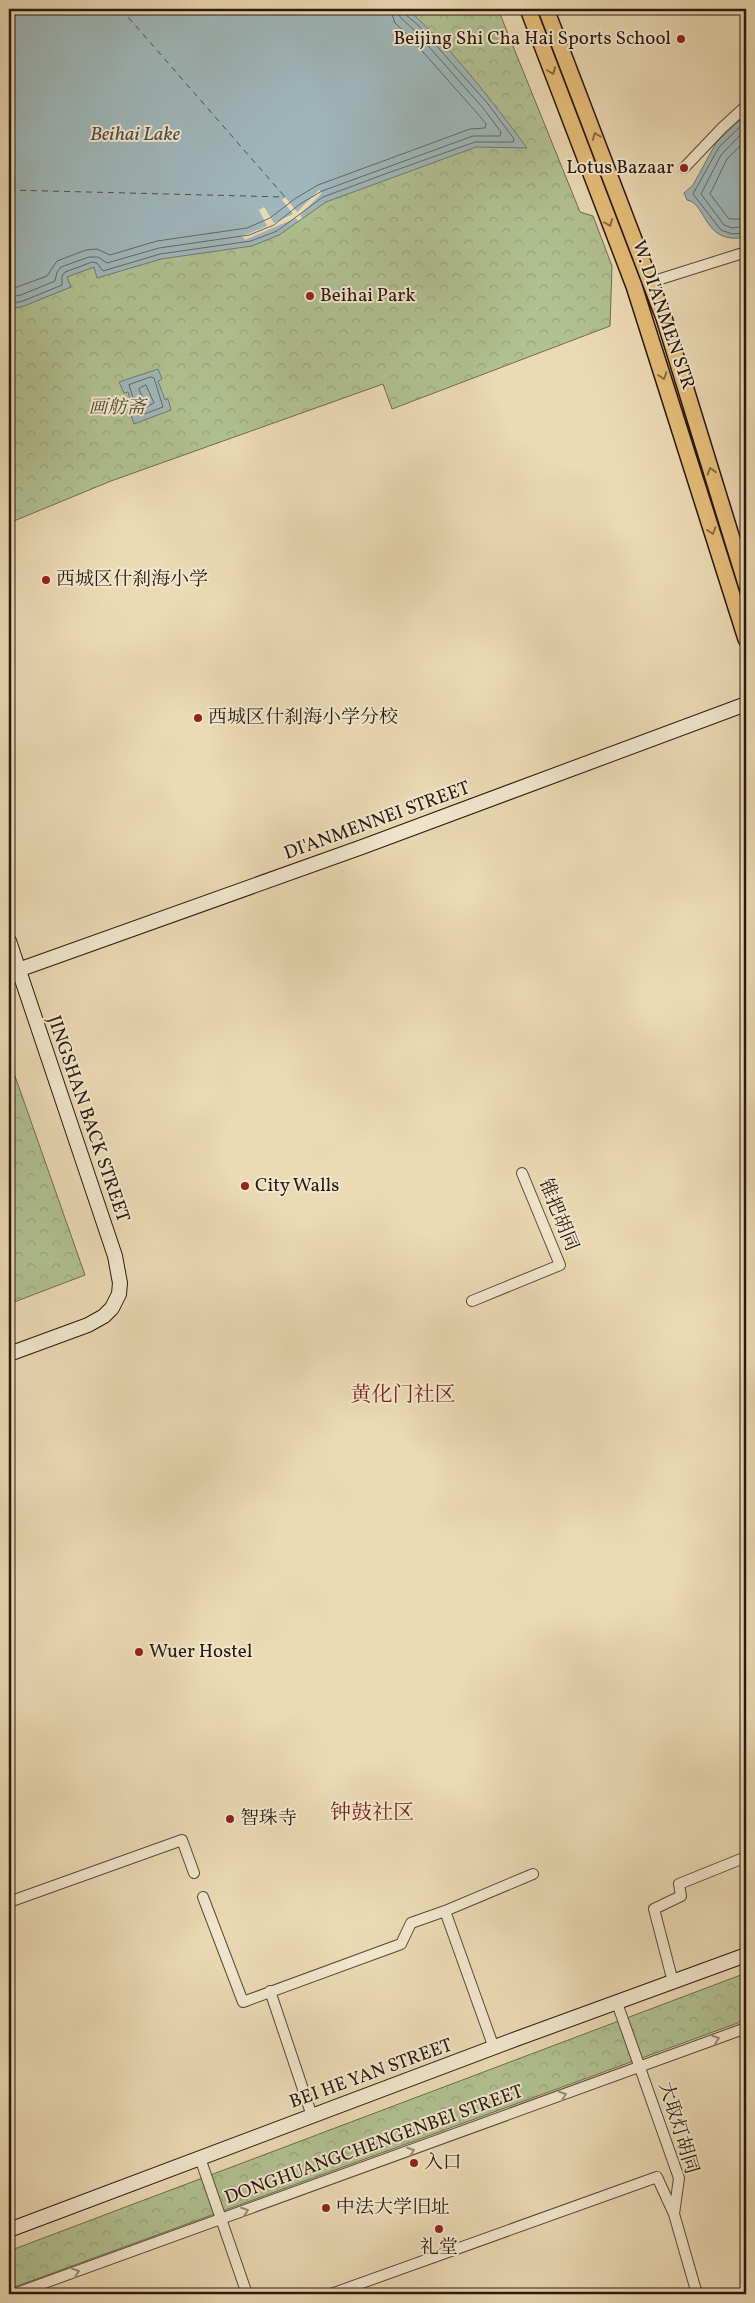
<svg xmlns="http://www.w3.org/2000/svg" width="755" height="2303" font-family="Vollkorn,'Noto Serif SC',serif">
  <style>
    .forest { fill: url(#forest-crowns); stroke: #6e6d4f }
    .water { fill: #9fb7ba; stroke: #707875 }
    .pier { fill: #ebdab4 }
    .lines { fill: none; stroke-linecap: round; stroke-linejoin: round }
    .shore { stroke: #646864; stroke-width: 1 }
    .ferry { stroke: #53504a; stroke-width: 1; stroke-dasharray: 6 5; stroke-linecap: butt }
    .street-casing { stroke: #5a4937; stroke-width: 12 }
    .secondary-casing { stroke: #2a190d; stroke-width: 16 }
    .primary-casing { stroke: #2a190d; stroke-width: 18 }
    .street { stroke: #f2e7ce; stroke-width: 10 }
    .secondary { stroke: #f2e7ce; stroke-width: 14 }
    .primary { stroke: #e6bd7a; stroke-width: 15 }
    .oneway { stroke: #886b44 }
    .oneway2 { stroke: #988a77 }
    .poi-dot { fill: #8f2418; stroke: #f2e7ce; stroke-width: 2 }
    .labels { text-anchor: middle; dominant-baseline: central; stroke-width: 4; stroke-linejoin: round; paint-order: stroke }
    .poi-label { font-size: 19px; fill: #2a190d; stroke: #f2e7ce; text-anchor: start }
    .street-label { font-size: 19px; fill: #2a190d; stroke: #f2e7ce }
    .park-label { font-size: 19px; font-style: italic; fill: #524b35; stroke: #f2e7ce }
    .water-label { font-size: 20px; font-style: italic; fill: #53504a; stroke: #f2e7ce }
    .quarter-label { font-size: 21px; fill: #7a1f14; stroke: #f2e7ce }
  </style>
  <defs>
    <pattern id="forest-crowns" width="20" height="18" patternUnits="userSpaceOnUse" patternTransform="scale(1.25)"><rect width="20" height="18" fill="#b1c191"/><path d="M2 6a3 3 0 1 1 6 0M12 15a3 3 0 1 1 6 0" fill="none" stroke="#98a57c"/></pattern>
  </defs>
  <rect width="100%" height="100%" fill="#ebdab4"/>
  <filter id="stains"><feTurbulence type="fractalNoise" baseFrequency=".004" numOctaves="4"/><feColorMatrix values="0 0 0 0 .2 0 0 0 0 .09 0 0 0 0 .02 0 0 0 .5 -.17"/></filter>
  <radialGradient id="worn" r=".72"><stop offset=".6" stop-color="#630" stop-opacity="0"/><stop offset="1" stop-color="#630" stop-opacity=".3"/></radialGradient>
  <!-- forest -->
  <path class="forest" d="M9,9h489l82,203 13,4 19,50 -2,60 -218,83 -9,-25 -272,97 -102,42z
    M9,1059l76,216 -76,29z
    M746,1973v47l-737,269v-38z"/>
  <!-- water -->
  <path class="water" d="M9,9h398c44,38 85,92 120,139l-51,-1 -150,55 -47,33 -27,11 -91,13 -64,19 -3,-11 -27,10 4,10 -47,19 -15,3z
    M746,114v123c-43,9 -39,-34 -59,-37l-3,-7 9,-8 23,-42z
    M158,369l4,10 -4,2 7,19 3,-1 3,11 -37,14 -4,-12 3,-1 -5,-19 -4,1 -5,-11z"/>
  <!-- pier -->
  <path class="pier" d="M319,190l3,3 -22,22 2,3 -4,3 -2,-3 -51,22 -3,-4 25,-10 -8,-16 5,-3 10,16 19,-9 -11,-14 3,-3 12,15z"/>
  <g class="lines">
    <!-- shore -->
    <path class="shore" d="M746,121l-27,26 -26,47 28,36 11,4 14,-1
      M746,129l-25,26 -20,39 23,31 8,3 14,-2
      M746,140l-19,19 -17,35 19,25h17
      M9,290l38,-14 10,-15 29,-11 11,-1 13,6 47,-14 90,-13 23,-10 26,-20 22,-13 152,-56 15,-1 1,-4 -9,-11 -69,-78 -13,-12 -5,-14
      M9,297l12,-2 34,-14 2,-9 4,-5 28,-10h9l9,6 52,-15 90,-13 25,-10 26,-21 22,-13 151,-55h27l1,-4 -18,-24 -69,-78 -14,-13 -2,-8
      M9,304l14,-3 39,-16v-9l3,-4 27,-10 5,1 6,8 57,-17 91,-13 26,-10 46,-34 62,-23 90,-32h38l1,-3 -26,-35 -70,-79 -13,-11 -1,-5
      M151,377l3,1 9,29 -24,9 -10,-31z
      M146,385l8,18 -8,4 -7,-18z"/>
    <!-- ferry -->
    <path class="ferry" d="M121,9l164,188
      M9,190l276,7"/>
    <!-- street casing -->
    <g class="street-casing">
      <path id="street" d="M684,168l38,-40 24,-22
        M651,282l95,-30
        M472,1301l88,-36 -38,-92
        M203,1897l40,105 158,-58 10,-21 34,-12
        M9,1902l173,-62 12,33
        M673,1982l-19,-73 27,-13 -2,-12 67,-27
        M270,1991l42,125
        M617,2003l62,175 -5,36 23,80
        M494,2048l-49,-137 88,-37
        M200,2158l47,136
        M14,2294l732,-266
        M331,2294l326,-117 17,37"/>
    </g>
    <!-- secondary casing -->
    <g class="secondary-casing">
      <path id="secondary" d="M9,941l106,315 5,27 -1,11 -7,14 -8,8 -16,9 -79,29
        M18,970l344,-123 384,-143
        M9,2230l507,-191 230,-84"/>
    </g>
    <!-- primary casing -->
    <g class="primary-casing">
      <path id="primary" d="M528,9l106,277 112,353
        M546,9l118,309 82,266"/>
    </g>
    <!-- street -->
    <use href="#street" class="street"/>
    <!-- secondary -->
    <use href="#secondary" class="secondary"/>
    <!-- primary -->
    <use href="#primary" class="primary"/>
  </g>
  <!-- one-way arrows -->
  <defs><path id="oneway-chevron" d="M-2-3.5L2.5 0L-2 3.5" fill="none" stroke-width="1.6" stroke-linecap="round" stroke-linejoin="round" transform="scale(1.25)"/></defs>
  <g class="oneway">
    <use href="#oneway-chevron" transform="translate(552 71) rotate(69)"/>
    <use href="#oneway-chevron" transform="translate(596 136) rotate(-111)"/>
    <use href="#oneway-chevron" transform="translate(609 223) rotate(69)"/>
    <use href="#oneway-chevron" transform="translate(663 376) rotate(72)"/>
    <use href="#oneway-chevron" transform="translate(711 471) rotate(-107)"/>
    <use href="#oneway-chevron" transform="translate(712 531) rotate(72)"/>
  </g>
  <g class="oneway2">
    <use href="#oneway-chevron" transform="translate(716 2039) rotate(-20)"/>
    <use href="#oneway-chevron" transform="translate(563 2095) rotate(-20)"/>
    <use href="#oneway-chevron" transform="translate(411 2151) rotate(-20)"/>
    <use href="#oneway-chevron" transform="translate(245 2211) rotate(-20)"/>
    <use href="#oneway-chevron" transform="translate(76 2272) rotate(-20)"/>
  </g>
  <!-- markers -->
  <g class="poi-dot">
    <circle cx="681" cy="39" r="5"/>
    <circle cx="684" cy="168" r="5"/>
    <circle cx="310" cy="296" r="5"/>
    <circle cx="46" cy="580" r="5"/>
    <circle cx="198" cy="718" r="5"/>
    <circle cx="245" cy="1186" r="5"/>
    <circle cx="139" cy="1652" r="5"/>
    <circle cx="230" cy="1819" r="5"/>
    <circle cx="414" cy="2163" r="5"/>
    <circle cx="326" cy="2208" r="5"/>
    <circle cx="439" cy="2229" r="5"/>
  </g>
  <g class="labels">
    <!-- poi labels -->
    <g class="poi-label">
      <text x="671" y="39" text-anchor="end">Beijing Shi Cha Hai Sports School</text>
      <text x="674" y="168" text-anchor="end">Lotus Bazaar</text>
      <text x="320" y="296">Beihai Park</text>
      <text x="56" y="580">西城区什刹海小学</text>
      <text x="208" y="718">西城区什刹海小学分校</text>
      <text x="255" y="1186">City Walls</text>
      <text x="149" y="1652">Wuer Hostel</text>
      <text x="240" y="1819">智珠寺</text>
      <text x="424" y="2163">入口</text>
      <text x="336" y="2208">中法大学旧址</text>
      <text x="439" y="2248" text-anchor="middle">礼堂</text>
    </g>
    <!-- street labels -->
    <g class="street-label">
      <text transform="translate(663 315) rotate(71)">W. DI'ANMEN STR</text>
      <text transform="translate(377 821) rotate(-20)">DI'ANMENNEI STREET</text>
      <text transform="translate(88 1119) rotate(71)">JINGSHAN BACK STREET</text>
      <text transform="translate(558 1215) rotate(68)">锥把胡同</text>
      <text transform="translate(371 2074) rotate(-20)">BEI HE YAN STREET</text>
      <text transform="translate(678 2128) rotate(73)">大取灯胡同</text>
      <text transform="translate(374 2145) rotate(-20)">DONGHUANGCHENGENBEI STREET</text>
    </g>
    <!-- park labels -->
    <g class="park-label">
      <text x="117" y="408">画舫斋</text>
    </g>
    <!-- water labels -->
    <g class="water-label">
      <text x="135" y="135">Beihai Lake</text>
    </g>
    <!-- quarter labels -->
    <g class="quarter-label">
      <text x="403" y="1395">黄化门社区</text>
      <text x="372" y="1813">钟鼓社区</text>
    </g>
  </g>
  <!-- margin -->
  <rect width="755" height="2303" fill="none" stroke="#ebdab4" stroke-width="30"/>
  <rect x="10" y="10" width="735" height="2283" fill="none" stroke="#2a190d" stroke-width="2.5"/>
  <rect x="15" y="15" width="725" height="2273" fill="none" stroke="#2a190d"/>
  <rect width="100%" height="100%" filter="url(#stains)"/>
  <rect width="100%" height="100%" fill="url(#worn)"/>
</svg>
